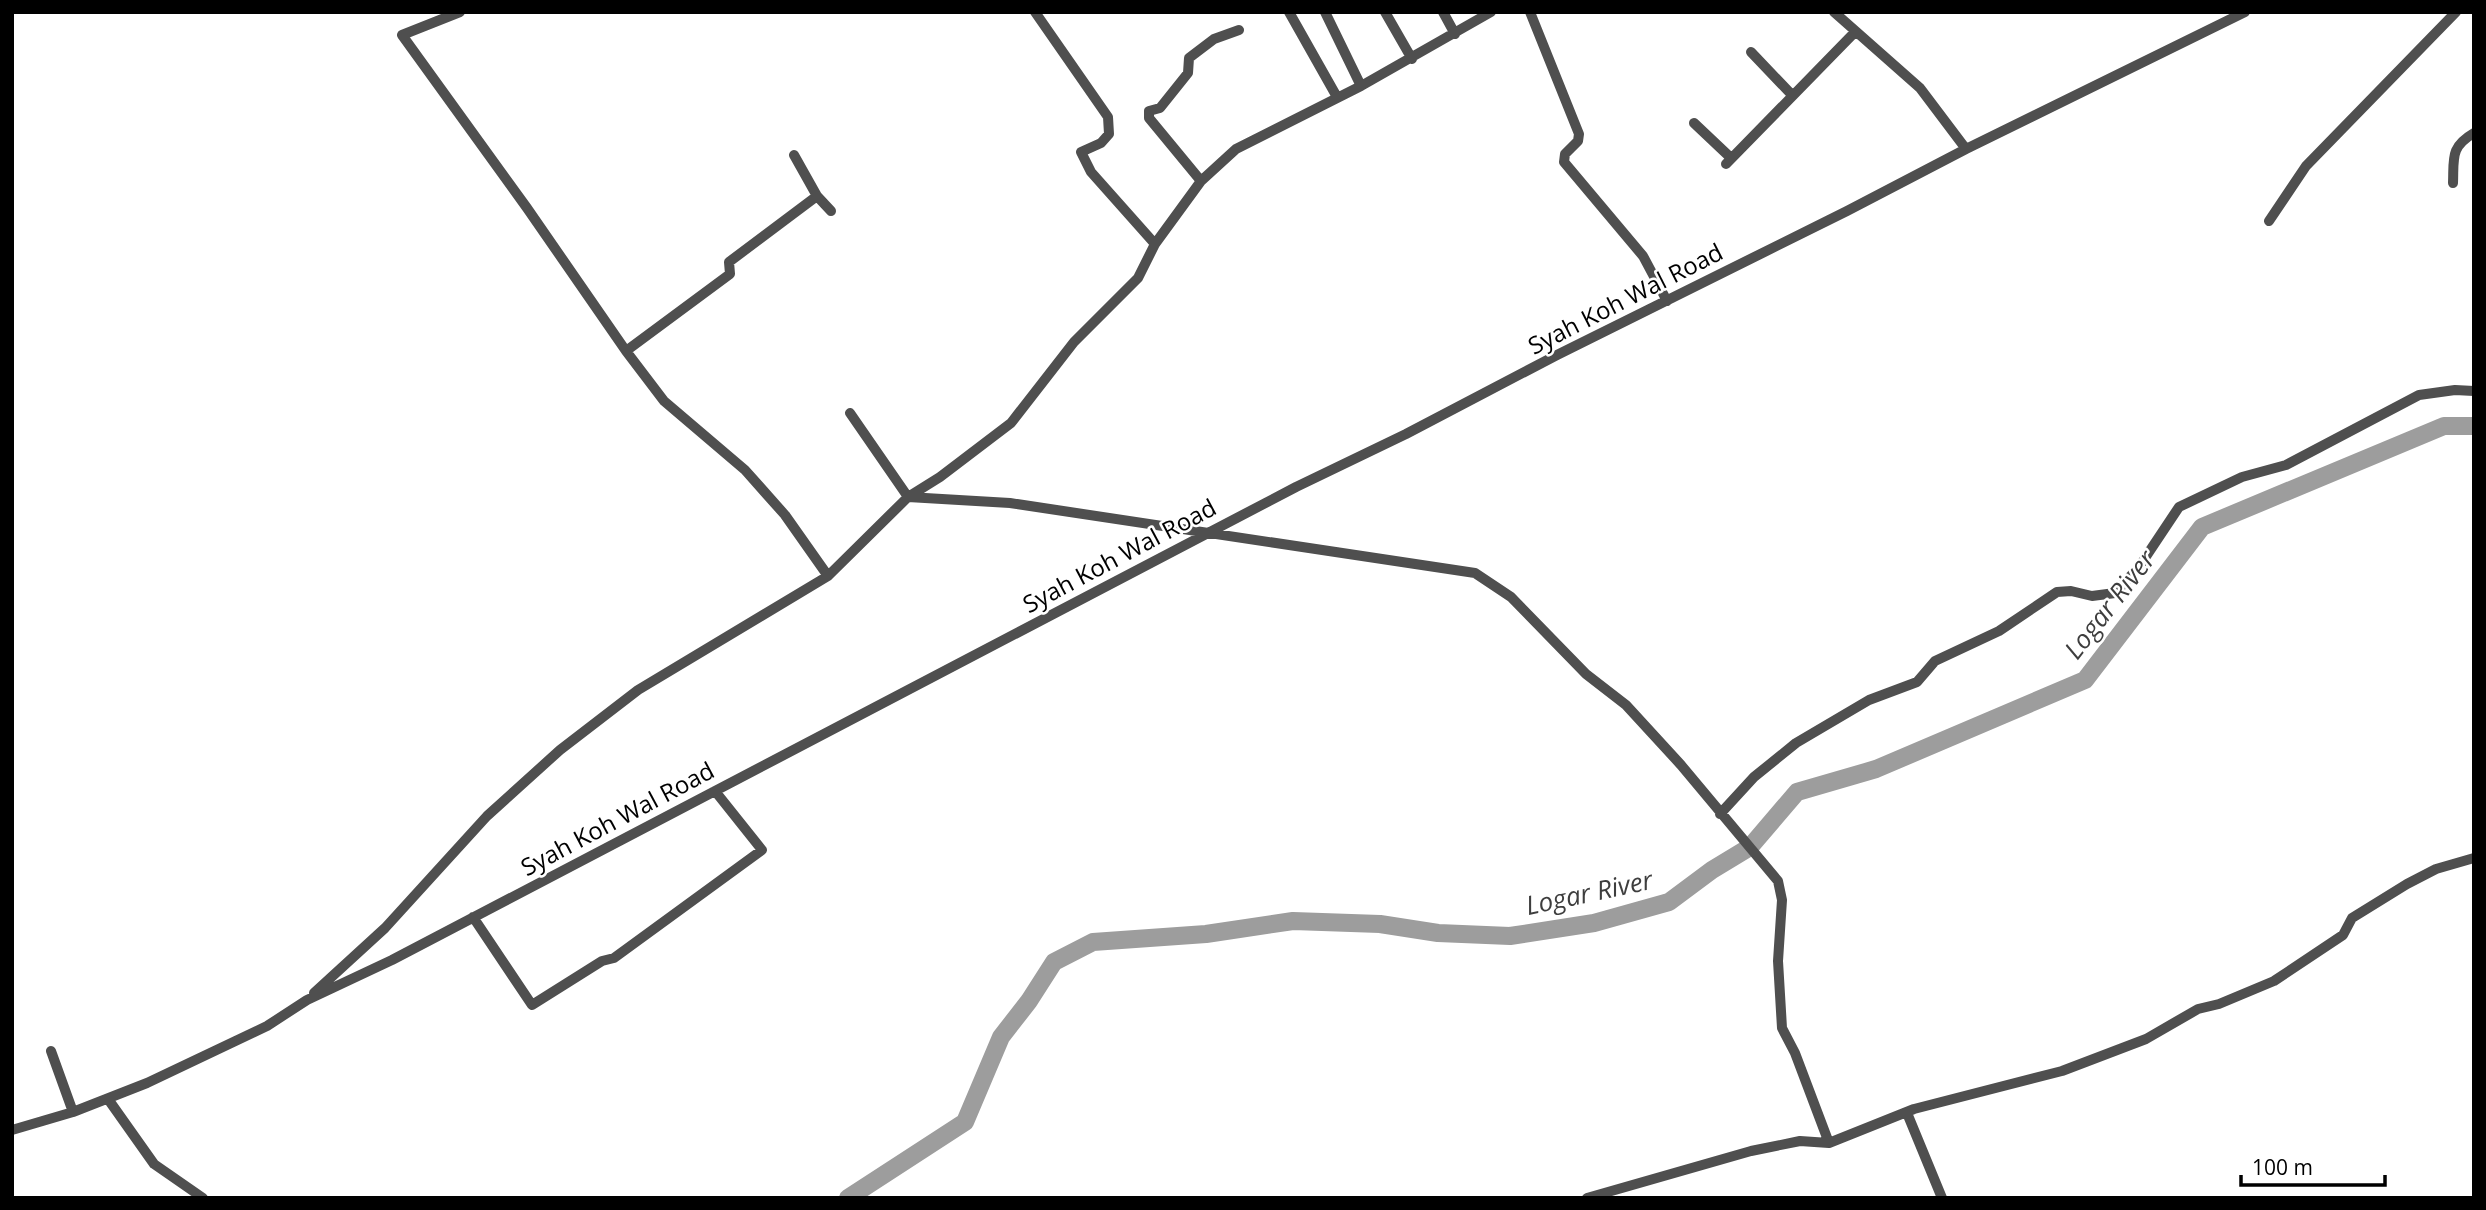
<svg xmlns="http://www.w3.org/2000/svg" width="2486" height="1210" font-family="'Open Sans',sans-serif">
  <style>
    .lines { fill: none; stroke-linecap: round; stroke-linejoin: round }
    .river { stroke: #9d9d9d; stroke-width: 18 }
    .minor { stroke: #4f4f4f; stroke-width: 10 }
    .labels { text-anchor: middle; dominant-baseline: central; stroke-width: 5; stroke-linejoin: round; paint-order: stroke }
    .street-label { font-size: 24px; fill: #000; stroke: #fff }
    .water-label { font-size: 26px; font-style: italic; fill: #3e3e3e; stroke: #fff }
  </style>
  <rect width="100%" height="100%" fill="#fff"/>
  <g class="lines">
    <!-- river -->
    <path class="river" d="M848,1198l117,-76 36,-85 28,-36 25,-39 39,-20 113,-8 87,-13 87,3 58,9 72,3 84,-13 75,-21 43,-32 38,-23 47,-55 79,-23 209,-89 117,-153 242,-101h30"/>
    <!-- minor -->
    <path class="minor" d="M460,12l-58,23 125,173 99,143 38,50 81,69 40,45 43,61
      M1035,12l73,105 1,17 -8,9 -20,9 10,20 64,72
      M1289,12l48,85
      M1325,12l36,74
      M1385,12l27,47
      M1443,12l12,22
      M1530,12l49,122 -1,7 -13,13 -1,8 79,94 24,45
      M1834,12l86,76 46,61
      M1751,52l41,43
      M1694,123l37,35
      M794,155l23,41 14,15
      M1726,164l129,-132
      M1201,181l-52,-63v-7l11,-3 28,-35 1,-15 25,-19 25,-9
      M2453,183c1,-25 -3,-36 21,-50
      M2269,221l37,-55 150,-154
      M626,351l104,-77 -1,-12 88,-66
      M850,413l58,84 102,6 465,70 36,24 75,77 40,31 55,60 97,116 4,19 -4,61 4,67 13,25 34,90
      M1720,814l34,-37 42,-34 73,-43 48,-18 18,-21 64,-30 58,-39 14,-1 21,5 23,-3 24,-26 40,-60 63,-30 44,-12 133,-70 36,-5 19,1
      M473,917l59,88 70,-44 12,-3 148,-108 -47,-59
      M314,993l71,-65 102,-112 73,-66 78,-60 190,-114 80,-79 32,-20 71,-54 63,-81 64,-64 17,-34 46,-63 35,-32 125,-63 130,-74
      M51,1051l22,61
      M108,1099l46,65 49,34
      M1907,1113l35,85
      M12,1130l61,-18 74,-29 120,-57 40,-26 85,-40 904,-473 110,-53 151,-79 290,-144 119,-62 279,-137
      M1587,1198l164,-47 49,-10 29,2 85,-34 148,-38 84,-32 52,-30 21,-5 55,-23 69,-46 9,-17 55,-34 29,-15 38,-11"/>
  </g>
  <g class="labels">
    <!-- street labels -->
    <g class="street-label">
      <text transform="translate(1625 298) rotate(-27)">Syah Koh Wal Road</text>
      <text transform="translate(1119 555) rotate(-28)">Syah Koh Wal Road</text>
      <text transform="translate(617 818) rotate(-28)">Syah Koh Wal Road</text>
    </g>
    <!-- water labels -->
    <g class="water-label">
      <text transform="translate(2109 604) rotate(-52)">Logar River</text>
      <text transform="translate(1589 892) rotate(-12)">Logar River</text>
    </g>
  </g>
  <!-- border -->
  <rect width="2486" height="1210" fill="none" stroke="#000000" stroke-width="28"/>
  <!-- scale -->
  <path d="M2241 1175v10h144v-10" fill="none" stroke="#000000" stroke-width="3.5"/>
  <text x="2252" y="1175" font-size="21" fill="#000000" stroke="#ffffff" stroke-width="5" paint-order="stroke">100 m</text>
</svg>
